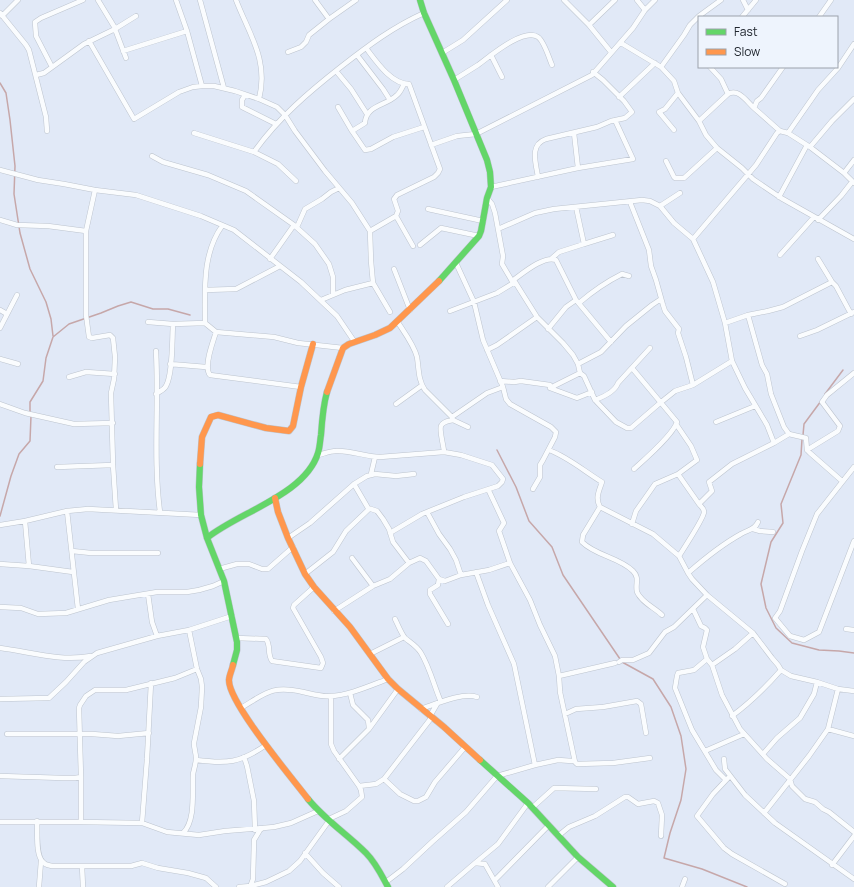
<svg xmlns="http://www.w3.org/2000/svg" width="854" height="887" font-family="Manrope,sans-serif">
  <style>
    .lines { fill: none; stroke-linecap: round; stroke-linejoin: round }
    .stream { stroke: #c6a7a9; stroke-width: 1.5 }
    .street-casing { stroke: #bdc4ce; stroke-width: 5.5 }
    .fast-casing { stroke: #bdc4ce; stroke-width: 7 }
    .slow-casing { stroke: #bdc4ce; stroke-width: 7 }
    .street { stroke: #fafcfe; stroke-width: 4.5 }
    .fast { stroke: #63d668; stroke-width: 6 }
    .slow { stroke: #ff974d; stroke-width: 6 }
  </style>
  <rect width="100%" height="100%" fill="#e1e9f7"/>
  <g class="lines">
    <!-- stream -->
    <path class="stream" d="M0,83l6,10 4,27 5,46 -1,28 6,39 10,36 16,33 5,17 2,17
      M825,394l18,-24
      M30,412v-10l13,-21 3,-23 7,-21 16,-13 32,-11 17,-7 13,-4 22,7h15l22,6
      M803,435l1,-11 17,-23
      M802,439l-1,16 -20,49 2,19 -12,19 -10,42 5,24 10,20 16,15 27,7 20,1 15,2
      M497,450l19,37 13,34 23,26 11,28 57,84
      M0,516l11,-40 8,-22 11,-13 1,-25
      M622,662l31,17 18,28 10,29 5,33 -5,31 -11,33 -6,25 38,11 45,18"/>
    <!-- street casing -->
    <g class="street-casing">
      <path id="street" d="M98,0l17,28
        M176,0l11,31 15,55
        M200,0l24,88
        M236,0c13,34 33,60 23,99
        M315,0l14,19
        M564,0l25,25 22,27
        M637,0l8,10
        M743,0l5,10
        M0,13l26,32 3,5 17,67 1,14
        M2,16l16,-16
        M742,17l14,-17
        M819,17l12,-17
        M589,25l26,-25
        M115,29l11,29
        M89,41l45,78 45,-27 14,-5 9,-1h12l21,5 24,8 18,8 8,8 10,16 30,40 27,32 18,28 1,30 2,22 -28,7 -24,10
        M621,43l40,24 13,14 4,12 21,28 7,14 11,13 25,20 11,11 28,19 73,41
        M366,48c10,13 25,36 43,36l31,85 -2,4 -4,4 -37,18 -3,4 4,12 -2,5 -26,15
        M123,51l64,-20
        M288,52l13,-5 5,-5 3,-7 20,-16 27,-19
        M442,53l21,-13 44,-40
        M357,55l26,34 7,11
        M491,55l11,22
        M52,67l-16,-31 -1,-14 6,-4 42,-18
        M661,67l23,-32 6,-10 9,-9 22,-16
        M710,67l11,12 7,15
        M336,71l15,18 16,25
        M36,75l8,-2 40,-29 31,-15 21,-13
        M454,80c8,-5 16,-10 24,-15 11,-8 46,-38 60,-28 6,4 11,21 14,28
        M245,95l-3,5v7l34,17
        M619,97l36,-34
        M338,107l14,24 13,19 6,-1 22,-12 31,-10
        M754,108l26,23
        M699,121l29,-27c11,-6 19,8 26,14l3,-7 4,-3 22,-31
        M674,130l-15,-18 6,-3 13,-16
        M352,131l13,-8c1,-18 21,-17 32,-28 3,-2 5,-7 7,-11
        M194,133l60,19 24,12 18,17
        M574,133l4,35
        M788,133l30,-43 20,-22 16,-24
        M431,145l26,-9 19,-2 116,-59 41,-47 12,-18 10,-10
        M810,147l22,-26 22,-22
        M254,152c24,-34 56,-61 88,-86 27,-21 51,-39 82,-53
        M152,156l11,6 45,13 38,16 48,34 21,19 14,20 4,13v18
        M666,161l8,16 1,1h9l33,-30
        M0,170l38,10 26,4 31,6 41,5 65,21 33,14 67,52 36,34 17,25
        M844,173l10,-13
        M538,177c-2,-14 -9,-32 8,-38l51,-12 14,-6 14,-3 7,-6 -8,-11 -21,-21 -10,-8
        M491,187l87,-19 55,-9 -18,-39
        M95,190l-9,41v84l3,22 3,1 18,-3 3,3 2,19 -1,22 -3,14 2,72 3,45
        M779,197l28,-52
        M487,198l5,6 3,9 8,43 -1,8 10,17 3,1 22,35 26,26 10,12 5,9 2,9 4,3 11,24 21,22 11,6h4l29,-25 15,-12 18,-6 39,-24
        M630,202l19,48 2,16 5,14 7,25 2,6 14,18 -1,4 8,24 7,28
        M660,206l20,-13
        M576,207l8,37 29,-9
        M428,209l55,12
        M396,216l17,30
        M0,220l17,5 31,1 38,5
        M818,220l23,-24 11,-14
        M297,227l8,-18 17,-10 9,-7 8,-4
        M498,229l37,-16 19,-4 88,-9 8,1 10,5 14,17 19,16 20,43 12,41 7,38 13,27 22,37 7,18
        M693,239l63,-74 21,-32 3,-2 8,2 22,14 34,26 10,10
        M420,245l21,-17 38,8
        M780,255l34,-38
        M270,259l24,-34
        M551,259l8,-7 25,-8
        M818,259l14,23 4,4 15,28
        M456,263l18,39 9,38 20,47 3,12 4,5 41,23 5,5 -1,5 -12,23 -3,5v12l-7,12
        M394,269l16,41
        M512,281c10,-7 32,-26 44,-21l20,40 35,42
        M373,283l17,29
        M205,290l31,-1 44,-23
        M579,303c14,-12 27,-21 43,-29l7,2
        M0,310l7,4
        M450,311l47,-18 18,-11
        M748,315l14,50 5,9 4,20 13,33 5,7 17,4 1,12 3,3 32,28
        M397,321c7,11 17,24 20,36 2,12 1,23 8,33l27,27
        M148,322l25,2 32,-1 11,9 58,5 24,6 45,5
        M205,323c0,-33 -3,-69 17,-97
        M725,323l23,-8 20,-4 15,-4 49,-25
        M0,328l17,-33
        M548,329l18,-22 10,-7
        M216,332c-3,10 -13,35 -6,43l91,12
        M800,336l17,-6 37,-18
        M487,350l10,-5 40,-28
        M156,351c3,54 -3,108 4,161
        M0,359l18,5
        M170,364l36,3
        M578,364l23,-12 25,-26 26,-21 9,-6
        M632,368l45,54c-4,13 -32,37 -43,47
        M69,377l17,-5 29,2
        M500,381l14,1 7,-1 29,4v3l30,-15
        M550,388l27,10 15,-6
        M156,394c4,-3 8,-4 10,-8 7,-12 6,-47 7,-62
        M595,400c8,-3 20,-8 23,-17l32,-35
        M0,404l25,9 49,11 39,-1
        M396,404l25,-18
        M453,420l15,7
        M716,422l39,-16
        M549,450c19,7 35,21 53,32 -3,9 -7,16 -2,25l53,27 26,22 9,17 4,6 15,16 46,38 19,25 6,7 3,5 10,6 26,6 21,7 16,2
        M807,450l31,-19 2,-5 -18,-24 5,-7 27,-22
        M444,452c0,-5 -5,-22 -3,-26 2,-5 8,-5 12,-6l-1,-3 35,-24 16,-6
        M318,455c5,-1 12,-4 18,-4 15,-1 29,6 44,6l64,-5 17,3 31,10 11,14 -1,3 -4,4 -34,11 -42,17 -32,19
        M57,467l56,-2
        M854,467l-37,47 -15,37 -22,60 -5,7 15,18 14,4 15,-8 35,-91
        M371,474l4,-17
        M678,474l21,30c2,3 5,4 5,8 0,6 -20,36 -25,44
        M354,484l14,24 9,3 6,8 6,10 4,13 16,21
        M489,491l15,32 -5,8 11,32 20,37 10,25 15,31 4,20 1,16 15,70 2,2 36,-1 37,-5
        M699,504l13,-13 -3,-9 23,-18 42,-21 15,-9
        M600,507l-17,28 -1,7c14,14 37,15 51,29 7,7 2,13 4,21 4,10 18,16 25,23
        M67,511l11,98
        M427,512l12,22 11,15 6,11 5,15
        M25,521l4,45
        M632,524l4,-13 19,-27 23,-10 19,-14 -6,-14 -15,-22
        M0,525l25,-4 42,-10 21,-2 113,6
        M753,529l7,2 13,1
        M288,538l22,-15 44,-39 13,-8 8,-2 21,2 18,-2
        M72,551l19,2h67
        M352,558l21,28
        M0,564l29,2 44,6
        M219,569l18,-5h12l13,5h6l25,-22
        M476,572l12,33 26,59 21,101
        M688,573c16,-14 33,-28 53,-39 6,-4 14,-4 17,-12
        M305,574l28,-22 13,-21 23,-22
        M439,579l-1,6 -8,5v4l18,30
        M148,594l4,28 5,14
        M0,607l21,1 17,6 28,-1 43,-13 48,-8h30l12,-2 14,-4 11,-5
        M693,609l8,17 4,2 2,2 -4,17 4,12 5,6 10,30 18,34 27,30 23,20 2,7 13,13 10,3 8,7 6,3 25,20
        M334,611l39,-25 17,-7 19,-16 11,-5 6,3 13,18 6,2 16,-6 28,-5 21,-7
        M395,619c3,6 6,14 10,19 6,5 12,8 16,15 9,15 13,33 20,49
        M846,629l8,1
        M236,638l30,1c5,6 1,15 6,22l49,7 2,-5 -2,-6 -28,-49 1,-3 20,-18
        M0,648c31,4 60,14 91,8
        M370,654l34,-17
        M707,659l-13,11 -16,3 -1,3 -2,12 17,42 24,40 10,10
        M619,662l3,-2h11l16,-7 16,-21 9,-5 33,-32
        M712,665l23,-16 18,-16
        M559,676l56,-13
        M350,693l3,12 15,15 1,8
        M0,699l49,-1 17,-16 18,-20 13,-9 60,-17 32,-6 43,-14
        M241,708c25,-15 31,-23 62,-16 9,2 18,5 27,4 17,0 42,-11 58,-17
        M421,709c15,-5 41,-17 56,-12
        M565,714l11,-5 27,-2 34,-6 4,3 5,29
        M430,716l7,-12
        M732,716c19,-14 34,-29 49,-46
        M828,729l26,7
        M7,734h85l26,2 31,-3
        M705,751l39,-17
        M763,754l14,-16 23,-20 14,-24 3,-12
        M244,757l3,9 7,35 1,29
        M339,759l30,-30 29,-40
        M724,759l1,10 20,26 30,28 79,56
        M196,760c31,4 44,3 70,-15
        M0,776l63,2h12l6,-1
        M730,776l-17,18 -16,22 27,32 8,6 53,30
        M384,779l16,15 14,7h4l8,-4 9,-15 30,-35
        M359,786l17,-2 8,-5 48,-62
        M533,807l21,-19 42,1
        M764,813l45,-57 19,-27 10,-40
        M37,821c1,10 -2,34 6,41 2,3 5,3 9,4h79l11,-3 16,5 30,5 18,5 10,9
        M0,822h81l61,1 25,9 32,3 26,-4 38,-3
        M81,822v-45l-2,-69 1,-3 6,-9 9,-6h31l49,-12 22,-9
        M142,823l5,-64 4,-76
        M183,833c13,-12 9,-42 10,-59 1,-5 3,-11 3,-16 0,-5 -2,-9 -2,-15l7,-36 1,-20 -1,-8 -4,-10 -8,-39
        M558,836l11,-9 26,-11 30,-19h3l10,7 16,-3 4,2 4,12 -1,21
        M305,853l18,20 16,14
        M475,863l23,-19 30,-41
        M832,865l22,-29
        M82,866l1,21
        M495,880l54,-55
        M386,882l17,-13 29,-27 34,-30 31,-36 38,-11 23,-5 14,1 2,-1
        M39,887l2,-26
        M239,887l12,-1 15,-4 23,-11 11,-10 31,-43 15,-7 16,-14 -1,-7 -2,-4 -25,-35 -3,-7v-48
        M250,887l3,-8 1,-39 6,-10 3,-2 11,-1 17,-4 27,-12
        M447,887l28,-24 10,1 13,23
        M548,887l30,-30
        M682,887l3,-8"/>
    </g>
    <!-- fast casing -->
    <g class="fast-casing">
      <path id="fast" d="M420,0l4,13 30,67 33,80 3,12 1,15 -4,11 -6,33 -2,5 -40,45
        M200,464l-1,23 2,28 6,23 17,43 13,61v8l-4,15
        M207,538c32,-26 98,-43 111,-85 2,-6 2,-13 3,-18 1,-15 2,-29 6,-43
        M480,760l48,43 50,54 35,30
        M308,799c17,21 39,35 58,54 10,10 16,23 22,34"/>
    </g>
    <!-- slow casing -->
    <g class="slow-casing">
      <path id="slow" d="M327,392l16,-44 6,-4 26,-9 15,-7 49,-47
        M200,464l2,-27 9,-20 7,-2 48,13 23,3 4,-5 8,-39 12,-43
        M275,498l3,14 10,26 17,36 9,13 36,40 38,52 10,10 46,38 36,33
        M233,665c-1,5 -4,11 -4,15 -1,22 63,98 79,119"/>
    </g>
    <!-- street -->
    <use href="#street" class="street"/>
    <!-- fast -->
    <use href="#fast" class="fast"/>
    <!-- slow -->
    <use href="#slow" class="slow"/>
  </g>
  <!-- legend -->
  <rect x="698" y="16" width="140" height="52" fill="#eef4fd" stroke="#9ca2ab"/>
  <rect x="706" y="29" width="20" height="6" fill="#63d668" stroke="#9ca2ab"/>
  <text x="734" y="36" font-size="12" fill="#21272f">Fast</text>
  <rect x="706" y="49" width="20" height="6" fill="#ff974d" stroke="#9ca2ab"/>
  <text x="734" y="56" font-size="12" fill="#21272f">Slow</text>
</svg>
